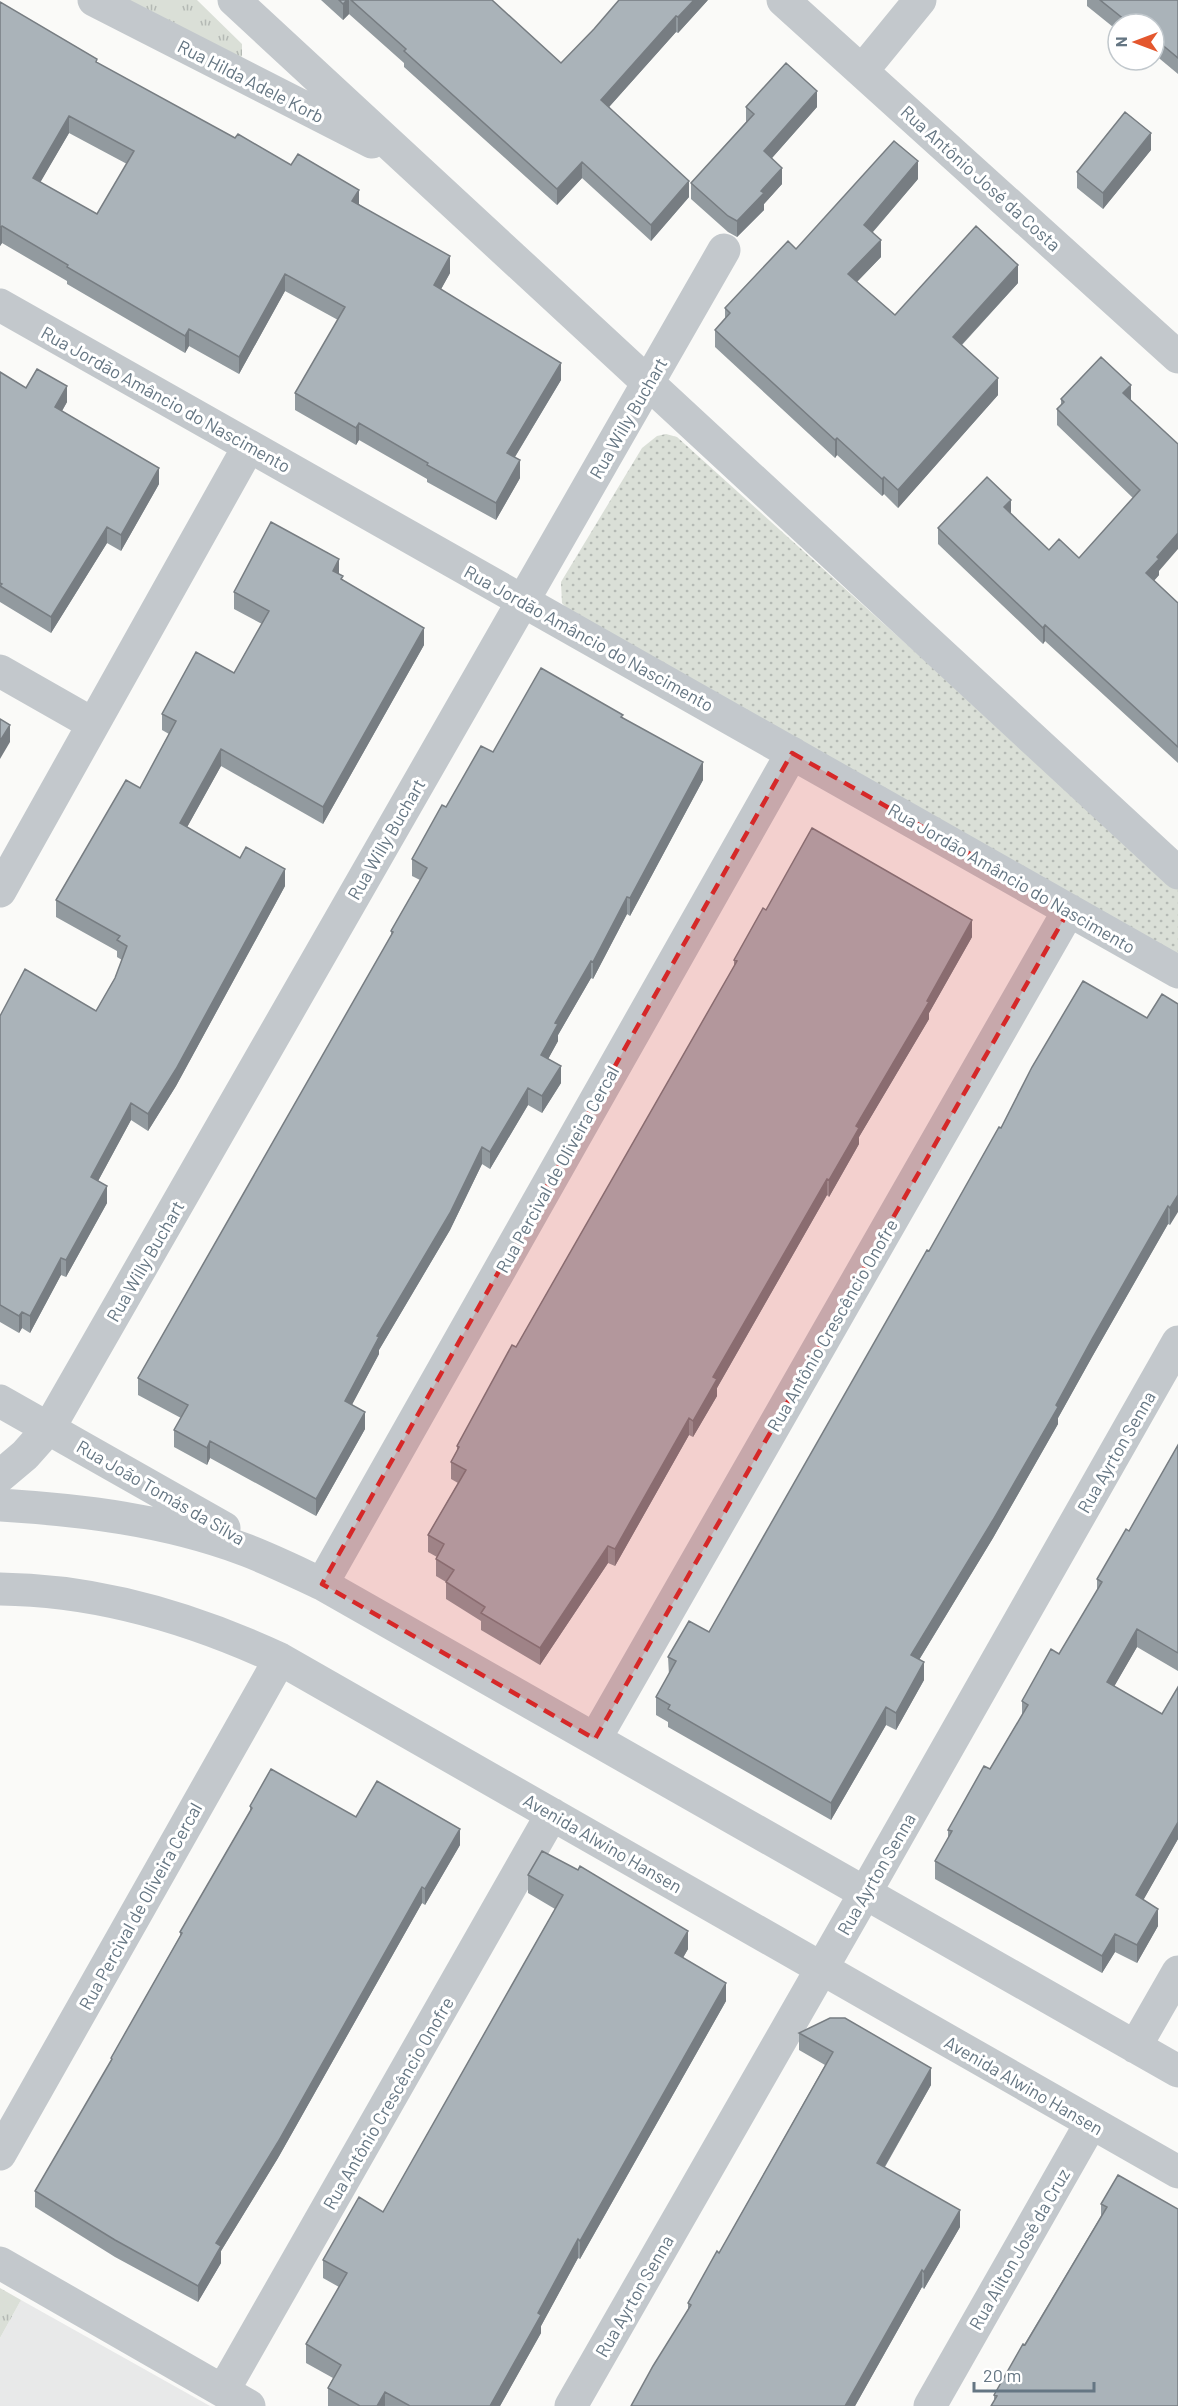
<svg xmlns="http://www.w3.org/2000/svg" width="1178" height="2406" font-family="Barlow,sans-serif">
  <style>
    .built { fill: #e8e9e9 }
    .grass { fill: url(#grass-tufts) }
    .garden { fill: url(#garden-dots) }
    .lines { fill: none; stroke-linecap: round; stroke-linejoin: round }
    .minor { stroke: #c3c8cc; stroke-width: 33 }
    .wall { fill: #929a9f; fill-rule: evenodd }
    .shaded-wall { fill: #777d82 }
    .building { fill: #aab3b9; stroke: #777d82; stroke-width: 1.5; fill-rule: evenodd }
    .marked { fill: #d62828; fill-opacity: 0.2; stroke: #d62828; stroke-width: 4.5; stroke-dasharray: 12 8; stroke-linejoin: round }
    .labels { text-anchor: middle; dominant-baseline: central; stroke-width: 6; stroke-linejoin: round; paint-order: stroke }
    .street-label { font-size: 18px; fill: #657683; stroke: #fff }
  </style>
  <defs>
    <pattern id="grass-tufts" width="24" height="20" patternUnits="userSpaceOnUse" patternTransform="scale(1.5)"><rect width="24" height="20" fill="#dadfd7"/><path d="M3 7l-1-3M5 7V3M7 7l1-3M15 17l-1-3M17 17v-4M19 17l1-3" fill="none" stroke="#b4b9b4"/></pattern>
    <pattern id="garden-dots" width="8" height="8" patternUnits="userSpaceOnUse" patternTransform="scale(1.5)"><rect width="8" height="8" fill="#dadfd7"/><path d="M2 2h.1M6 6h.1" fill="none" stroke="#b4b9b4" stroke-width="1.8" stroke-linecap="round"/></pattern>
  </defs>
  <rect width="100%" height="100%" fill="#fafaf8"/>
  <!-- built -->
  <path class="built" d="M21,2300l189,106h-210v-68z"/>
  <!-- grass -->
  <path class="grass" d="M128,0h69l45,44v12l-3,3z
    M0,2288l21,12 -21,38z"/>
  <!-- garden -->
  <path class="garden" d="M666,434l11,3 501,452v71l-609,-349 -7,-8 -1,-21 81,-134 15,-12z"/>
  <g class="lines">
    <!-- minor -->
    <path class="minor" d="M94,0l278,142
      M234,0l944,873
      M783,0l395,357
      M862,71l58,-71
      M0,305l1178,667
      M0,671l93,53
      M0,891l249,-445
      M0,1401l224,127
      M0,1476l25,-21 24,-27 675,-1178
      M0,1505c82,5 165,15 243,44 27,10 53,23 79,35l856,487
      M322,1584l470,-831
      M0,1589c98,1 192,29 280,70l898,513
      M595,1739l474,-829
      M1135,2047l43,-75
      M0,2154l280,-495
      M0,2263l249,143
      M223,2391l329,-577
      M571,2406l294,-513 313,-551
      M930,2406l161,-283"/>
  </g>
  <!-- wall -->
  <path class="wall" d="M321,0h171l69,63 147,-63 -30,33 -2,-1 -67,75 80,90 -38,44 -69,-63 -25,27 -153,-138v-4l-55,-49 -6,6z
    M1087,0h91v74l-24,-20v-30h-36v7l-31,-25z
    M0,2l97,61 138,75 124,66 91,69 -9,16 120,91 -46,77 5,21 -24,42 -69,-38v-3l-68,-39 -3,5 -61,-35v-17l43,-73 -53,-29 -46,83 -50,-28 -4,7 -118,-69v-3l-65,-38 -2,3zM69,133l58,31 -30,50 -57,-32z
    M746,107h71l-45,51 10,26 -18,20v6l-27,27 -9,-5 -37,-33v-16l55,-61z
    M1151,150l-48,59 -26,-21v-16z
    M918,179l-45,53 8,25 -24,25 38,33 123,-32 -56,62 36,50 -100,113 -14,-14 -2,2 -45,-41 -2,3 -120,-111v-17l10,-11v-11l71,-59z
    M0,372l26,16 41,14 -5,9 97,73 -38,67 -14,-8 -56,90 -51,-31z
    M1061,399l70,1 28,171v4l-5,6 24,22v160l-133,-122 -2,3 -105,-100v-16l73,-14 38,36 30,8 54,-60 -76,-73v-16l4,-3z
    M339,575l4,5 81,65 -101,179 -102,-58 -34,61 98,59 -109,200 -28,45 -17,-11 -33,61 9,22 -41,74 -5,-2 -31,58 -8,-5 -3,5 -19,-11v-306l96,-5 19,-33 7,-18 -5,-3v-6l-61,-34v-17l84,-112 29,-54 -7,-4v-16l72,-41 28,-49 -28,-15v-17z
    M623,718l80,62 -73,136 -3,-2 -34,65 -2,-1 -33,57v6l-10,18 13,24 -19,30 -14,-8 -38,64 -8,-5 -32,66 -71,120v4l-27,50 13,25 -49,87 -106,-58 -3,7 -33,-18v-17l7,-12 -43,-23v-17l253,-442v-5l29,-51 -8,-4v-17l34,-52 47,-55z
    M766,910l206,27 -43,76v6l-70,118v7l-30,53 -2,-2 -110,193v8l-24,41 -4,-2 -74,131 -7,-3 -68,102 -59,-35v-9l-35,-22v-17l-10,-6v-17l1,-2 -9,-5v-17l30,-52 -7,-4v-17l6,-11v-5l59,-99 218,-380v-7z
    M1178,1004l-8,221 -2,-1 -76,133 -34,61v6l-65,114 -74,122 5,20 -28,50 -10,-5 -55,95 -163,-93v-5l-12,-7v-18l13,-22 -1,-18 41,-25 292,-504 146,-110z
    M1178,1445v226l-41,-24 -23,39 64,153 -35,61 15,26 -21,37 -22,-11 -13,21 -167,-94v-18l13,-21v-10l42,-61 32,-54v-14l37,-47 38,-63v-12l32,-48z
    M250,1806l106,11 104,28 -35,60 -3,-2 -144,255 -57,93v12l-23,39 -83,-45 -80,-50v-16l76,-129v-4l69,-122v-4l70,-121z
    M528,1875l160,74 -5,9 43,43 -146,258 -2,-1 -37,68v7l-41,73h-172v-18l5,-10 -27,-15v-19l33,-57 -16,-9v-18l60,-48 172,-303 -27,-16z
    M799,2033l132,52 -46,82 75,60 -36,62 -2,-2 -67,119h-224l57,-96v-7l31,-50 106,-188 -26,-15z
    M1101,2204l77,5 -184,191v-5l107,-179z"/>
  <!-- shaded-wall -->
  <path class="shaded-wall" d="M347,0h2v14l-6,6v-16z
    M694,0h14l-30,33v-16z
    M676,16v16l-75,84v-16z
    M817,91v16l-53,60v-16z
    M69,116v17l-36,62v-17z
    M1151,133v17l-48,59v-16z
    M918,161v18l-54,63v-17z
    M582,162v16l-25,27v-16z
    M782,168v16l-18,20v6l-27,27v-16l24,-30z
    M689,181v16l-38,44v-16z
    M359,190v17l-7,-6z
    M2,226v17l-2,3v-17z
    M881,240v17l-33,34v-17z
    M450,256v17l-16,29v-17z
    M1018,265v18l-65,71v-17z
    M285,274v17l-46,83v-17z
    M189,329v17l-4,7v-17z
    M561,363v17l-54,90v-17z
    M998,378v17l-100,113v-18z
    M1131,385v16l-8,-8z
    M67,386v16l-12,21v-16z
    M359,423v17l-3,5v-17z
    M837,438v17l-2,3v-18z
    M520,460v18l-24,42v-17z
    M159,468v16l-38,67v-16z
    M884,477v17l-2,2v-17z
    M1011,500v16l-7,-9z
    M107,527v16l-56,90v-16z
    M1178,533v16l-19,22v4l-13,14v-16l11,-16z
    M339,559v17l-6,-5z
    M1045,625v16l-2,3v-16z
    M424,628v17l-101,179v-17z
    M10,725v17l-10,17v-18z
    M221,749v17l-41,74v-17z
    M703,762v18l-73,136v-18z
    M285,869v17l-109,200 -28,45v-17z
    M627,897v17l-34,65v-17z
    M972,920v17l-43,76v6l-70,118v7l-30,53v-17l27,-54z
    M591,961v17l-33,57v6l-17,31v-17l14,-32z
    M561,1066v17l-19,30v-17z
    M528,1088v17l-38,64v-17z
    M131,1103v17l-40,74v-17z
    M482,1147v17l-32,66 -71,120v4l-34,64v-17l32,-65z
    M827,1179v16l-110,193v8l-24,41v-16l20,-44z
    M107,1186v17l-41,74v-17z
    M1178,1195v17l-8,13v-17z
    M1168,1206v18l-76,133 -34,61v6l-65,114 -82,135v-18l145,-250 36,-66z
    M61,1258v17l-31,58v-17z
    M22,1312v16l-3,5v-17z
    M365,1412v17l-49,87v-17z
    M689,1418v17l-74,131v-17z
    M210,1441v17l-3,7v-17z
    M608,1546v17l-68,102v-17z
    M1137,1629v18l-30,52v-17z
    M924,1662v18l-28,50v-17z
    M886,1707v18l-55,95v-17z
    M1178,1822v17l-42,74v-18z
    M460,1829v16l-35,60v-16z
    M422,1887v16l-144,255 -57,93v12l-23,39v-16l18,-43z
    M1158,1909v17l-21,37v-18z
    M688,1931v18l-13,22v-18z
    M1115,1934v18l-13,21v-17z
    M726,1983v18l-146,258v-18z
    M931,2068v17l-54,95v-17z
    M960,2210v17l-36,62v-17z
    M578,2239v19l-37,68v7l-41,73h-10l48,-93z
    M922,2270v17l-67,119h-10z
    M385,2392v14h-8z"/>
  <!-- building -->
  <path class="building" d="M339,0h8l-4,4z
    M351,0h141l69,63 33,-34 25,-29h75l-16,17 -2,-1 -75,84 88,81 -38,44 -69,-63 -25,27 -153,-138 2,-2z
    M1100,0h78v58l-24,-20v-14h-24z
    M0,2l97,57 -1,3 139,76 3,-4 53,31 7,-11 61,36 -7,11 98,55 -16,29 127,78 -54,90 13,7 -24,43 -69,-38 1,-2 -69,-40 -3,5 -61,-35 50,-86 -60,-33 -46,83 -50,-28 -4,7 -118,-69 1,-2 -66,-39 -2,2zM69,116l65,35 -37,63 -64,-36z
    M786,63l31,28 -53,60 18,17 -21,23 3,2 -27,28 -9,-5 -37,-33 63,-69 -8,-7z
    M1125,112l26,21 -48,60 -26,-21z
    M894,141l24,20 -54,64 17,15 -33,34 47,41 81,-89 42,39 -65,72 45,41 -100,112 -14,-13 -2,2 -45,-41 -2,2 -120,-110 15,-17 -5,-5 63,-67 8,8z
    M1101,357l30,28 -8,8 55,51v89l-21,24 2,2 -13,14 32,30v144l-133,-122 -2,3 -105,-100 49,-51 24,23 -7,7 45,43 10,-11 20,19 61,-68 -83,-81 7,-7 -3,-3z
    M37,369l30,17 -12,21 104,61 -38,67 -14,-8 -56,90 -51,-31 2,-2 -2,-1v-211l26,16z
    M271,522l68,37 -6,12 10,5 -2,3 83,49 -101,179 -102,-58 -41,74 60,35 6,-11 39,22 -109,200 -28,45 -17,-11 -40,74 16,9 -41,74 -5,-2 -31,58 -8,-4 -3,4 -19,-11v-289l25,-47 71,42 19,-33 12,-32 -10,-6 3,-4 -64,-36 70,-120 14,8 36,-67 -14,-7 34,-62 38,21 35,-62 -35,-19z
    M541,668l82,47 -2,2 82,45 -73,136 -3,-1 -34,65 -2,-1 -36,62 3,1 -17,31 20,11 -19,30 -14,-8 -38,64 -8,-5 -32,66 -73,123 2,1 -34,64 20,11 -49,87 -106,-58 -3,7 -33,-18 14,-25 -50,-27 255,-446 -2,-1 36,-63 -15,-9 30,-54 4,2 35,-61 12,6z
    M0,719l10,6 -10,16z
    M812,828l160,92 -45,81 2,1 -73,124 3,2 -30,52 -2,-1 -114,198 4,2 -24,42 -4,-3 -74,131 -7,-3 -68,102 -59,-35 4,-6 -39,-25 8,-12 -18,-11 8,-15 -16,-9 38,-65 -15,-8 8,-15 -2,-1 55,-101 4,2 221,-386 -3,-1 29,-52 3,2z
    M1083,981l64,37 15,-24 16,10v191l-8,13 -2,-2 -76,133 -36,66 2,2 -65,113 -82,135 13,7 -28,51 -10,-6 -55,96 -163,-94 2,-4 -14,-8 20,-36 -8,-4 21,-36 20,11 218,-382 2,1 70,-124 2,1 31,-61z
    M1178,1445v208l-41,-24 -30,53 55,32 16,-27v135l-42,73 22,14 -21,36 -22,-11 -13,22 -167,-95 17,-30 -4,-1 36,-64 6,3 38,-64 -6,-4 29,-52 8,5 43,-72 -5,-3 29,-50 3,2z
    M271,1769l85,48 21,-36 83,48 -35,60 -3,-2 -144,255 -62,101 5,3 -23,40 -83,-46 -80,-49 77,-132 -1,-1 71,-125 -2,-1 72,-124 -2,-2z
    M542,1851l36,19 2,-4 108,65 -13,22 51,30 -146,258 -2,-2 -40,74 3,2 -51,91h-80l-25,-14 -8,14h-17l-32,-18 13,-23 -35,-21 41,-71 -24,-13 36,-63 24,15 180,-317 -35,-20z
    M830,2018h15l86,50 -54,95 83,47 -36,62 -2,-2 -77,136h-214l22,-40 38,-61 -3,-2 29,-52 2,2 114,-201 -34,-19z
    M1118,2175l60,34v197h-187l6,-10 -3,-1 29,-51 2,1 82,-138 -6,-3z"/>
  <!-- marked area -->
  <path class="marked" d="M792,753l277,157 -474,829 -273,-155z"/>
  <g class="labels">
    <!-- street labels -->
    <g class="street-label">
      <text transform="translate(251 81) rotate(27)">Rua Hilda Adele Korb</text>
      <text transform="translate(981 178) rotate(42)">Rua Antônio José da Costa</text>
      <text transform="translate(166 399) rotate(29)">Rua Jordão Amâncio do Nascimento</text>
      <text transform="translate(628 418) rotate(-60)">Rua Willy Buchart</text>
      <text transform="translate(589 638) rotate(29)">Rua Jordão Amâncio do Nascimento</text>
      <text transform="translate(386 839) rotate(-60)">Rua Willy Buchart</text>
      <text transform="translate(1012 878) rotate(30)">Rua Jordão Amâncio do Nascimento</text>
      <text transform="translate(557 1169) rotate(-61)">Rua Percival de Oliveira Cercal</text>
      <text transform="translate(145 1261) rotate(-60)">Rua Willy Buchart</text>
      <text transform="translate(832 1325) rotate(-60)">Rua Antônio Crescêncio Onofre</text>
      <text transform="translate(1116 1452) rotate(-60)">Rua Ayrton Senna</text>
      <text transform="translate(161 1492) rotate(30)">Rua João Tomás da Silva</text>
      <text transform="translate(603 1843) rotate(30)">Avenida Alwino Hansen</text>
      <text transform="translate(876 1874) rotate(-60)">Rua Ayrton Senna</text>
      <text transform="translate(140 1906) rotate(-61)">Rua Percival de Oliveira Cercal</text>
      <text transform="translate(1024 2085) rotate(30)">Avenida Alwino Hansen</text>
      <text transform="translate(388 2103) rotate(-60)">Rua Antônio Crescêncio Onofre</text>
      <text transform="translate(1019 2249) rotate(-60)">Rua Ailton José da Cruz</text>
      <text transform="translate(634 2296) rotate(-60)">Rua Ayrton Senna</text>
    </g>
  </g>
  <!-- north arrow -->
  <g transform="translate(1136 42) rotate(270)"><circle r="28" fill="#ffffff" stroke="#c1c8cd" stroke-width="1.5"/>
  <path d="M0-4.5L10 22L0 15L-10 22Z" fill="#e4572e"/>
  <text y="-9" font-size="16" font-weight="bold" text-anchor="middle" fill="#657683">N</text>
  </g>
  <!-- scale -->
  <path d="M974 2382v9h120v-9" fill="none" stroke="#657683" stroke-width="3"/>
  <text x="983" y="2382" font-size="18" fill="#657683" stroke="#ffffff" stroke-width="4.5" paint-order="stroke">20 m</text>
</svg>
